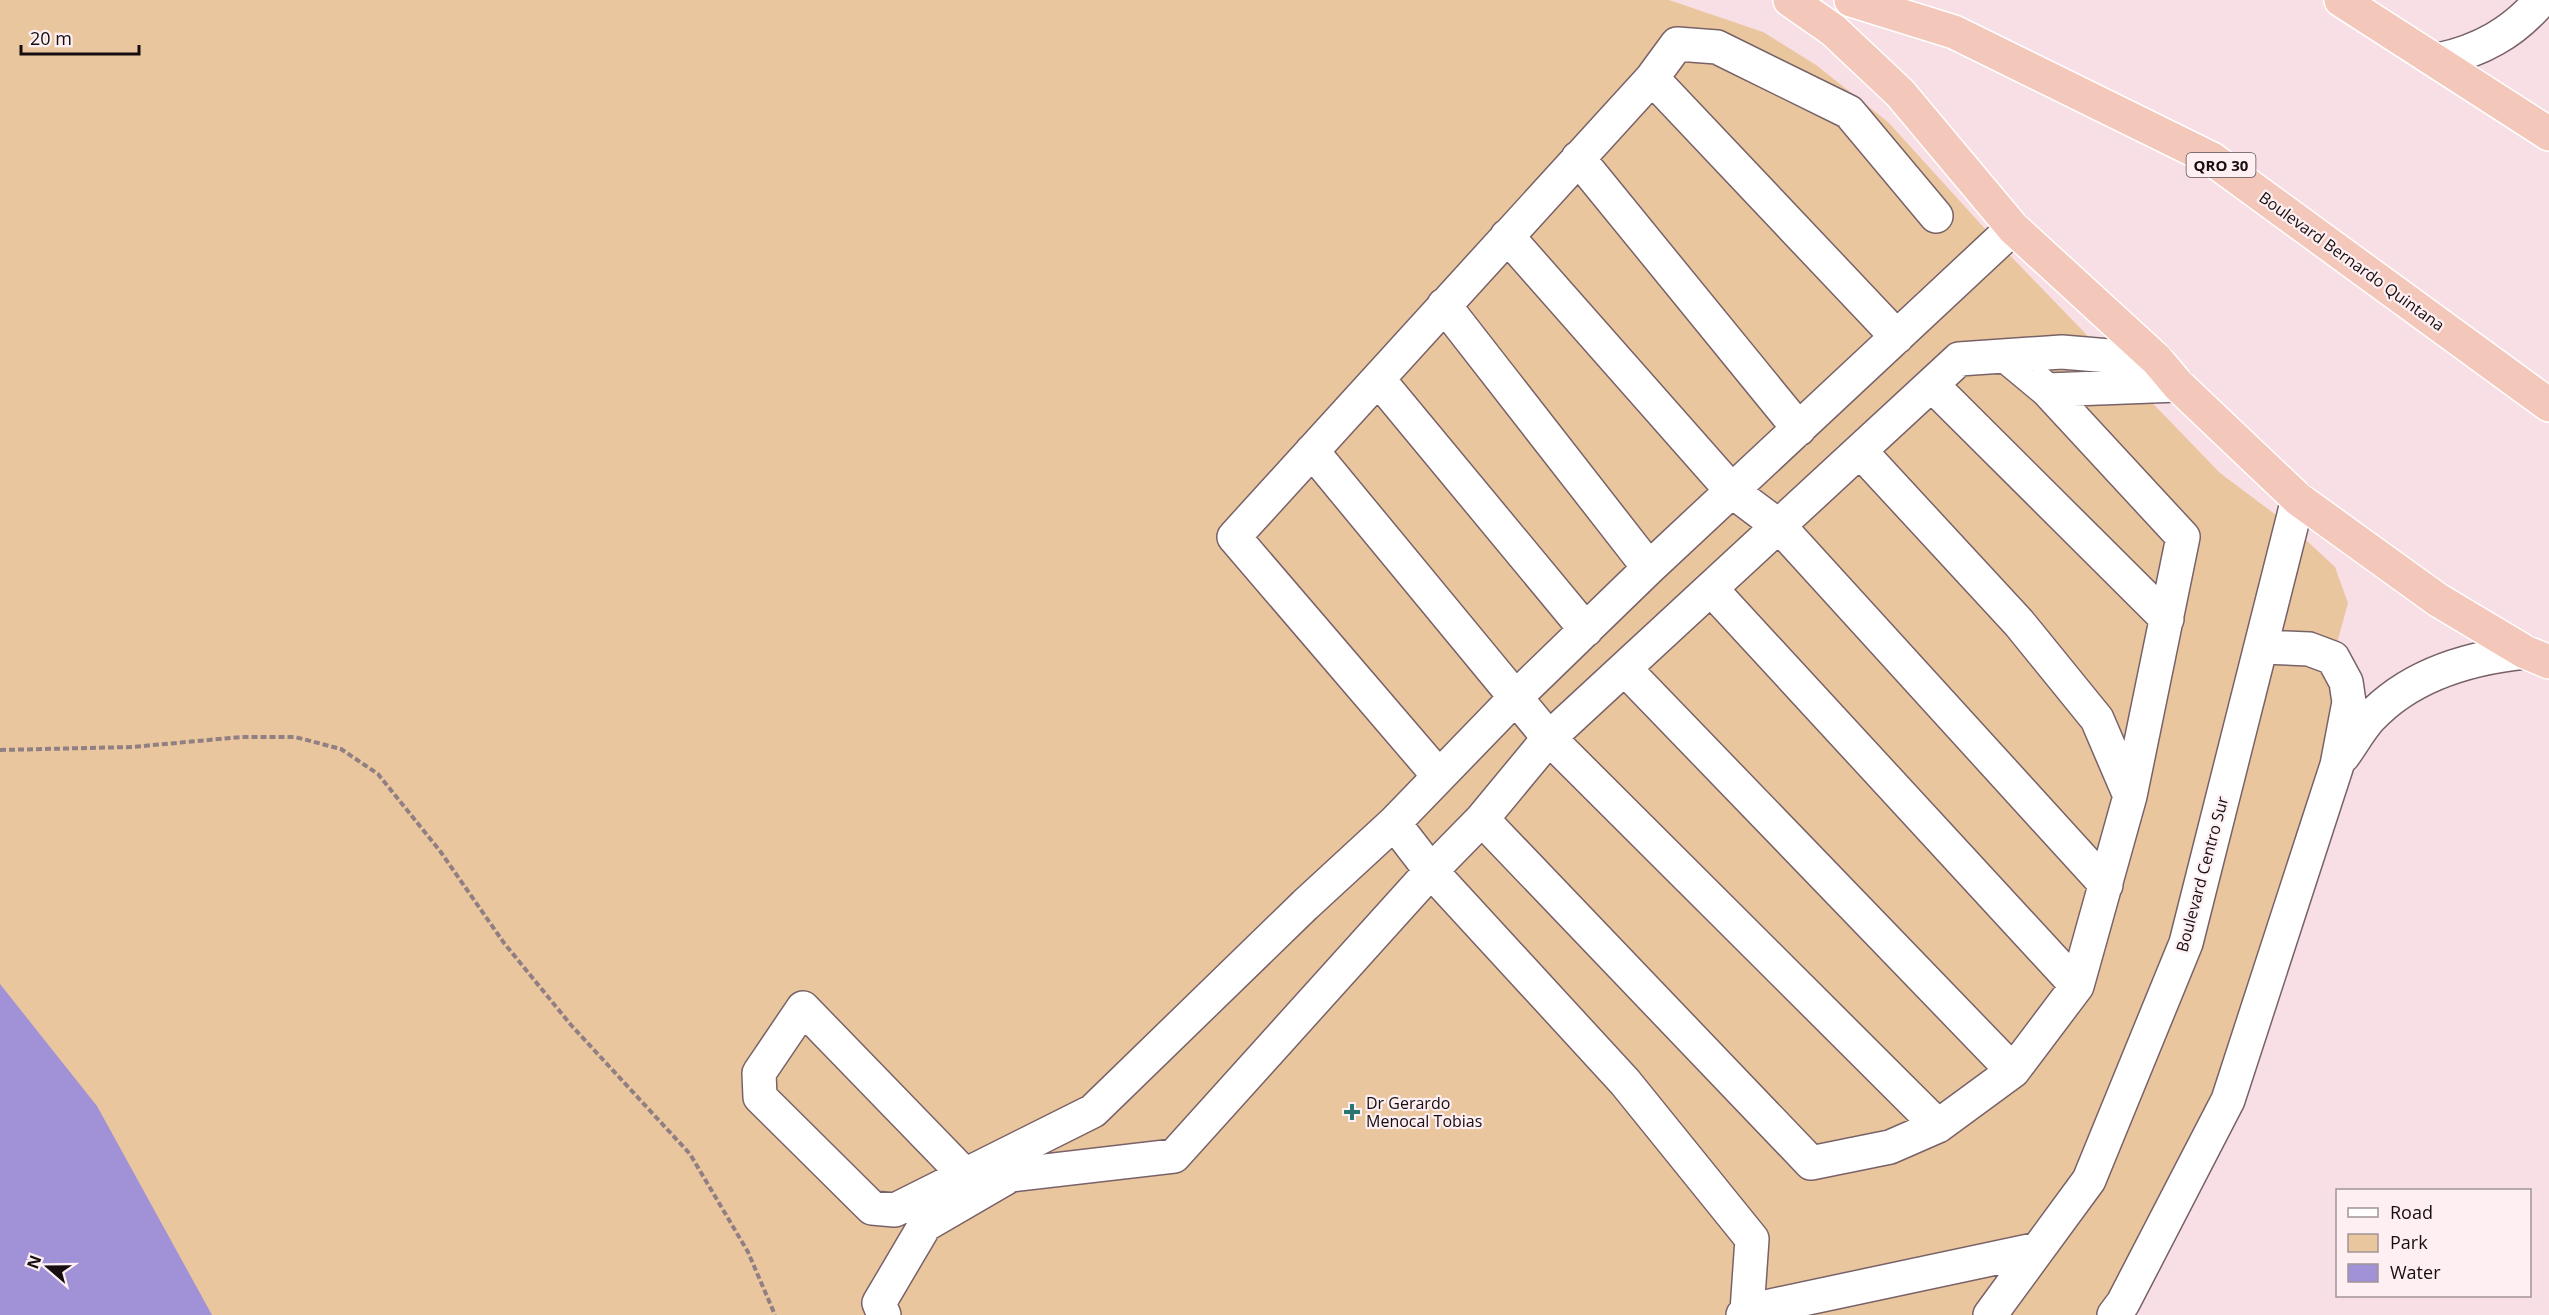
<svg xmlns="http://www.w3.org/2000/svg" width="2549" height="1315" font-family="'Open Sans',sans-serif">
  <style>
    .green { fill: #eac69e }
    .water { fill: #a192d8 }
    .lines { fill: none; stroke-linecap: round; stroke-linejoin: round }
    .minor-casing { stroke: #786267; stroke-width: 36 }
    .highway-casing { stroke: #fff; stroke-width: 36 }
    .path { stroke: #907f83; stroke-width: 4; stroke-dasharray: 6 3; stroke-linecap: butt }
    .minor { stroke: #fff; stroke-width: 33 }
    .highway { stroke: #f4c7bb; stroke-width: 33 }
    .poi-dot { fill: #2c7672; stroke: #feeff2; stroke-width: 2 }
    .labels { text-anchor: middle; dominant-baseline: central; stroke-width: 4.5; stroke-linejoin: round; paint-order: stroke }
    .shield { fill: #feeff2; stroke: #5b5153; stroke-width: 1.5 }
    .shield-label { font-size: 15px; font-weight: bold; fill: #150d0f }
    .street-label { font-size: 16px; fill: #150d0f; stroke: #feeff2 }
    .poi-label { font-size: 16px; fill: #150d0f; stroke: #feeff2; text-anchor: start }
  </style>
  <rect width="100%" height="100%" fill="#f8dfe5"/>
  <!-- green -->
  <path class="green" d="M0,0h1669l94,32 53,33 72,57 109,120 223,231 72,54 43,40 13,36 -20,73 18,6 -118,418 -114,215h-2114z"/>
  <!-- water -->
  <path class="water" d="M0,984l97,122 115,209h-212z"/>
  <g class="lines">
    <!-- minor casing -->
    <g class="minor-casing">
      <path id="minor" d="M2438,60c42,-9 75,-27 103,-60
        M1652,78l245,259
        M1578,158l221,271
        M1507,236l225,255 48,36 326,358
        M1444,305l205,263
        M1378,379l208,251
        M1932,385l235,234
        M2047,390l131,-5
        M1312,451l237,287 389,388
        M1861,452l158,171 78,96 33,77
        M1712,590l365,396
        M1625,669l388,402
        M2343,756c9,-12 17,-27 27,-38 40,-43 98,-60 155,-66
        M1438,775l-204,-238 418,-459 25,-34 40,3 132,65 87,104
        M1482,819l329,344 79,-16 48,-21 75,-55 64,-85 53,-190 53,-259 -136,-147 -41,-34
        M1394,823l37,48 194,211 127,157 -5,72 -4,4
        M964,1174l-161,-166 -44,65 1,24 112,111 23,2 198,-99 212,-206 89,-82 120,-124 135,-131 364,-340
        M1747,1311l291,-62
        M884,1315l-5,-12 46,-78 86,-50 163,-19 257,-285 51,-52 67,-81 410,-379 103,-7 95,8
        M1990,1315l99,-135 97,-237 112,-444
        M2114,1315l9,-12 105,-203 109,-335 12,-63 -3,-20 -13,-24 -24,-9 -47,-2"/>
    </g>
    <!-- highway casing -->
    <g class="highway-casing">
      <path id="highway" d="M1790,0l43,30 67,63 113,135 144,132 21,25 120,114 140,101 87,52 24,10
        M1851,0l103,32 258,127 337,246
        M2341,0l208,134"/>
    </g>
    <!-- path -->
    <path class="path" d="M0,750l132,-3 109,-10h54l46,12 37,25 62,77 64,92 67,82 119,129 58,98 27,63"/>
    <!-- minor -->
    <use href="#minor" class="minor"/>
    <!-- highway -->
    <use href="#highway" class="highway"/>
  </g>
  <!-- markers -->
  <path class="poi-dot" d="M1349 1103h6v6h6v6h-6v6h-6v-6h-6v-6h6z"/>
  <g class="labels">
    <!-- shield labels -->
    <rect class="shield" x="2186.5" y="153" width="69" height="24" rx="4.5"/>
    <g class="shield-label">
      <text x="2221" y="165">QRO 30</text>
    </g>
    <!-- street labels -->
    <g class="street-label">
      <text transform="translate(2352 261) rotate(36)">Boulevard Bernardo Quintana</text>
      <text transform="translate(2202 874) rotate(-75)">Boulevard Centro Sur</text>
    </g>
    <!-- poi labels -->
    <g class="poi-label">
      <text x="1366" y="1103">Dr Gerardo<tspan x="1366" dy="18">Menocal Tobias</tspan></text>
    </g>
  </g>
  <!-- legend -->
  <rect x="2336" y="1189" width="195" height="108" fill="#feeff2" stroke="#a19597" stroke-width="1.5"/>
  <rect x="2348" y="1208" width="30" height="9" fill="#ffffff" stroke="#a19597" stroke-width="1.5"/>
  <text x="2390" y="1219" font-size="18" fill="#150d0f">Road</text>
  <rect x="2348" y="1234" width="30" height="18" fill="#eac69e" stroke="#a19597" stroke-width="1.5"/>
  <text x="2390" y="1249" font-size="18" fill="#150d0f">Park</text>
  <rect x="2348" y="1264" width="30" height="18" fill="#a192d8" stroke="#a19597" stroke-width="1.5"/>
  <text x="2390" y="1279" font-size="18" fill="#150d0f">Water</text>
  <!-- north arrow -->
  <g transform="translate(48 1267) rotate(290)" stroke="#feeff2" stroke-width="4.5" paint-order="stroke">
  <path d="M0-4.5L10 22L0 15L-10 22Z" fill="#150d0f"/>
  <text y="-9" font-size="16" font-weight="bold" text-anchor="middle" fill="#150d0f">N</text>
  </g>
  <!-- scale -->
  <path d="M21 45v9h118v-9" fill="none" stroke="#150d0f" stroke-width="3"/>
  <text x="30" y="45" font-size="18" fill="#150d0f" stroke="#feeff2" stroke-width="4.5" paint-order="stroke">20 m</text>
</svg>
